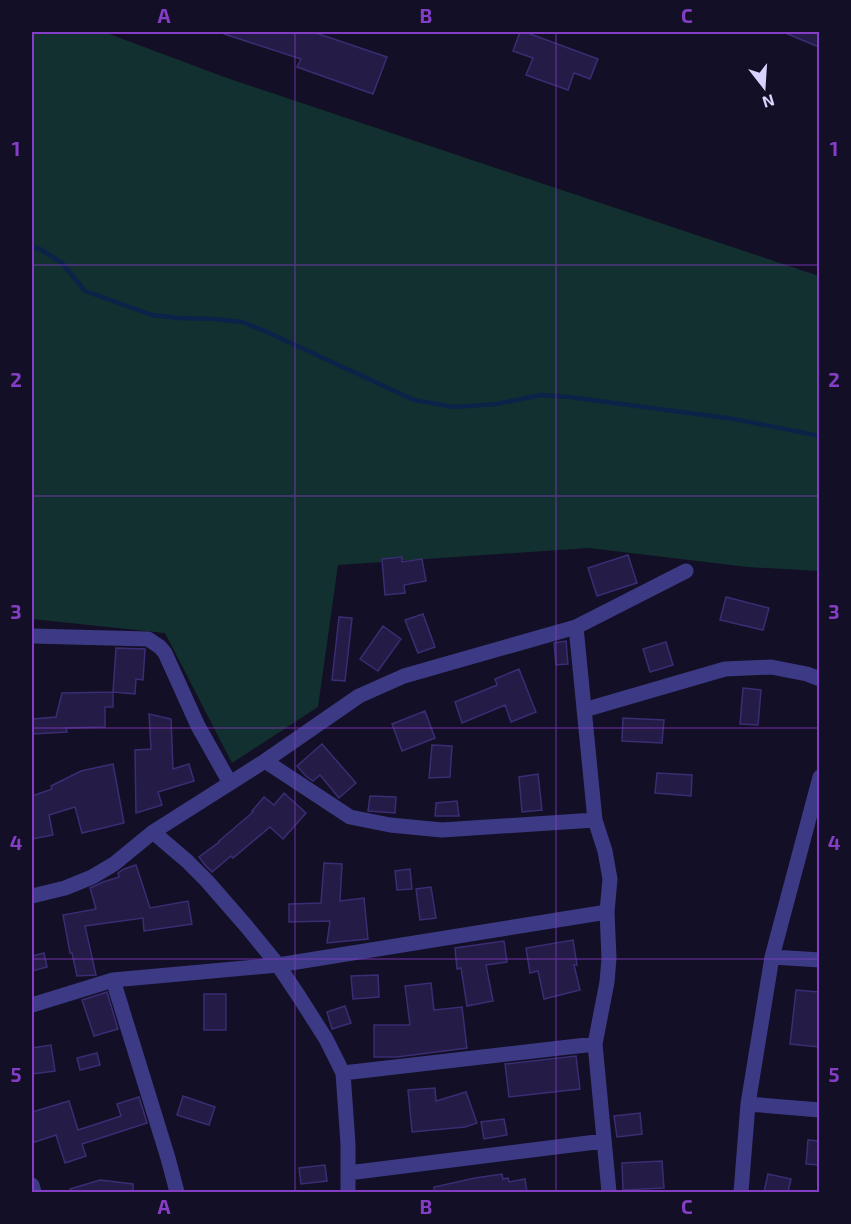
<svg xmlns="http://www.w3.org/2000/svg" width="851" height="1224" font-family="'Exo 2',sans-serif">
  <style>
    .green { fill: #12302f }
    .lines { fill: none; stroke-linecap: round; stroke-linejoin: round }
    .stream { stroke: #0c2248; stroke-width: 4.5 }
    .building { fill: #241b47; stroke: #3b2d73; stroke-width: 1.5 }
    .minor { stroke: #3d3a85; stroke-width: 15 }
    .grid { fill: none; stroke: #843dc5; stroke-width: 1.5; stroke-opacity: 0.55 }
    .neatline { fill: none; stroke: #843dc5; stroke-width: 2 }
    .grid-label { font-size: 20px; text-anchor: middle; font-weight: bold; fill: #843dc5 }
  </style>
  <rect width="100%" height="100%" fill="#130f26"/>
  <!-- green -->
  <path class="green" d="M32,32h72l123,46 592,198v295l-72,-4 -158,-19 -251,17 -20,142 -86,56 -67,-130 -133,-14z"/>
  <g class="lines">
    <!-- stream -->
    <path class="stream" d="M32,247l8,2 22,14 23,28 67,24 26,3 36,1 28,3 25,10 147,68 40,7 42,-3 45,-9 28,2 165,22 86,17"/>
  </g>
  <!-- building -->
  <path class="building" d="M224,32h89l74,25 -14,37 -76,-27 4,-8 -77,-25z
    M520,32h5l73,27 -8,20 -16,-6 -6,17 -42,-15 7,-17 -20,-7z
    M783,32h36v15z
    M628,555l9,28 -40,13 -9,-28z
    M402,557v5l20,-3 4,22 -22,4 1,8 -20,2 -3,-36z
    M726,597l43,11 -6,22 -43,-10z
    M423,614l12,33 -17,6 -13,-33z
    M339,617l13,1 -7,63 -13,-1z
    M383,626l18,13 -23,32 -18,-12z
    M566,641l2,23 -12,1 -2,-22z
    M666,642l7,23 -23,7 -7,-23z
    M116,648l29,1 -2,31 -7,-1 -1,15 -22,-2z
    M519,669l17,43 -25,10 -6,-17 -43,18 -7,-21 42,-17 -2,-6z
    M743,688l18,2 -3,35 -18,-1z
    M113,692v15h-8v20l-39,1 1,4 -35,2v-15l24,-2 6,-24z
    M425,711l10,27 -33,13 -10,-27z
    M149,714l22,5 2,50 16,-5 5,17 -36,11 4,13 -26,8 -1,-63 16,-1z
    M623,718l41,2 -2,23 -40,-2z
    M322,744l34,39 -17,15 -19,-23 -7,6 -7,-5 -9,-10z
    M432,745l20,1 -2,31 -21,1z
    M113,764l11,59 -42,10 -7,-26 -26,8 4,20 -21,4v-43l20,-7 -1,-3 30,-15z
    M657,773l35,2 -1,21 -36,-3z
    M538,774l4,36 -20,2 -3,-35z
    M284,793l22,20 -23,26 -13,-12 -37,31 -2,-2 -19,16 -7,-7 -6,-8 20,-15v-1l34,-29 -1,-1 12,-14 10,8z
    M370,796l26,1 -1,16 -27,-2z
    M457,801l2,15h-24l1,-13z
    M324,863l18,1 -2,37 24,-3 4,41 -41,4 3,-22 -41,1v-18l32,-1z
    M136,865l14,43 38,-7 4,23 -48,7 -1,-13 -58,8 11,49 -19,1 -5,-23h-2l-7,-38 33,-6 -6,-21 13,-6 16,-5 -1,-4 6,-4z
    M410,869l2,20 -15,1 -2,-19z
    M431,887l5,31 -16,2 -4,-31z
    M573,940l4,25h-3l6,25 -36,9 -6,-28 -8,2 -4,-25z
    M504,941l3,21 -21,3 7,36 -26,5 -6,-38 -4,1 -2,-21z
    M44,953l3,14 -15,4v-15z
    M378,975l1,22 -26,2 -2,-23z
    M431,983l3,27 28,-3 5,41 -70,9h-23v-32h36l-5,-39z
    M796,990l23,2v55l-29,-3z
    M107,992l11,37 -24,7 -12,-36z
    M204,994h22v36h-22z
    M345,1006l6,17 -19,6 -5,-17z
    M51,1045l4,26 -23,3v-26z
    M97,1053l3,12 -20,5 -3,-12z
    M576,1056l4,33 -71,8 -4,-33z
    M435,1088l1,13 30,-9 11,31 -12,4 -53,5 -4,-42z
    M183,1096l32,11 -6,18 -32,-10z
    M139,1097l8,26 -65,21 4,12 -21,7 -9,-28 -24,8v-31l37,-11 9,29 43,-14 -4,-12z
    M640,1113l2,21 -25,3 -3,-21z
    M504,1119l3,16 -23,4 -3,-17z
    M808,1140l11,1v24l-13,-1z
    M662,1161l2,27 -41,2 -1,-27z
    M325,1165l2,16 -26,3 -2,-16z
    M502,1174l1,5 5,-1 1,4 16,-3 2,13h-93v-5l41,-9z
    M768,1174l23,5 -3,13h-24z
    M100,1180l33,4v8h-62l-1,-3z"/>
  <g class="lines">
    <!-- minor -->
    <path class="minor" d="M576,627l19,193 10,31 5,28 -3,33 2,46 -2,24 -12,62 14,148
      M32,636l116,3 12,8 5,6 33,73 32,57
      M584,710l141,-41 46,-2 36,7 13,5
      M265,761l85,56 40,8 52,5 153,-10
      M153,832l34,29 20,20 40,46 31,38 22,33 26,41 17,34 5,71v48
      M32,896l33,-8 27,-11 22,-13 39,-32 112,-71 94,-65 45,-20 172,-49 110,-56
      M772,957l48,3
      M113,980l55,178 9,34
      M32,1005l81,-25 165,-15 329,-53
      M343,1073l252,-29
      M748,1104l72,6
      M348,1173l256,-32
      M32,1185l2,7
      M741,1192l7,-88 24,-147 48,-180"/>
  </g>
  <!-- grid -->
  <path class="grid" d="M295,32v1160M556,32v1160M32,265h788M32,496h788M32,728h788M32,959h788"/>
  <!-- border -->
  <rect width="851" height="1224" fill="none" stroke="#130f26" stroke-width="66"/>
  <!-- north arrow -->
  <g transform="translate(764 87) rotate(163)" stroke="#130f26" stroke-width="4.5" paint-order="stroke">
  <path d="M0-4.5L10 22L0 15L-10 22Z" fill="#d9d4ff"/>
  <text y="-9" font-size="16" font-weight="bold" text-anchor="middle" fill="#d9d4ff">N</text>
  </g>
  <rect x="33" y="33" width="785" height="1158" class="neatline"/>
  <g class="grid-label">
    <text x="164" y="23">A</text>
    <text x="426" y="23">B</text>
    <text x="687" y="23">C</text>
    <text x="16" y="156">1</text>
    <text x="834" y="156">1</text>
    <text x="16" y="387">2</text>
    <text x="834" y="387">2</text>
    <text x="16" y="619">3</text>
    <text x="834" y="619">3</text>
    <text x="16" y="850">4</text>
    <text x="834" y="850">4</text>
    <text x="16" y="1082">5</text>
    <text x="834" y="1082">5</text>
    <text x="164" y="1214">A</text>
    <text x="426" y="1214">B</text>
    <text x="687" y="1214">C</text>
  </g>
</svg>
